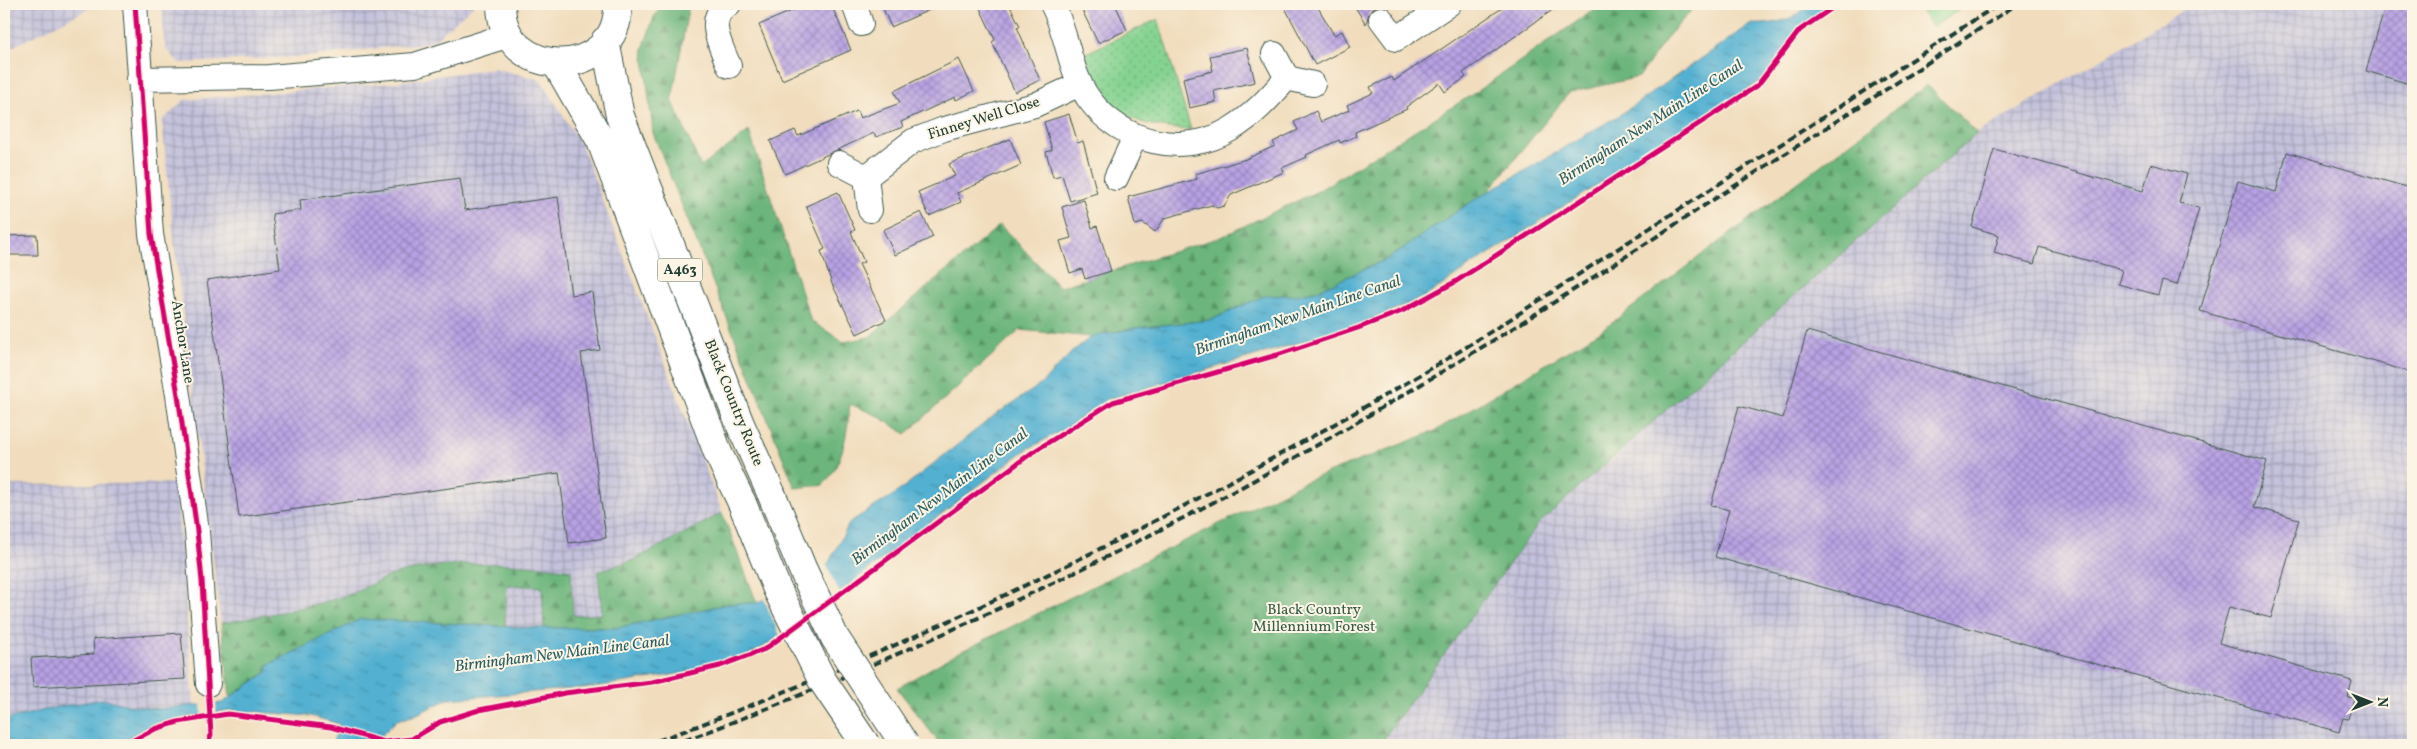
<svg xmlns="http://www.w3.org/2000/svg" width="2417" height="749" font-family="Vollkorn,serif">
  <style>
    .industrial { fill: url(#industrial-grid) }
    .grass { fill: url(#grass-dots); stroke: #528862 }
    .forest { fill: url(#forest-firs); stroke: #467958 }
    .park { fill: #85d391; stroke: #528862 }
    .water { fill: url(#water-ripples); stroke: #387682 }
    .pier { fill: #f1ddbd }
    .building { fill: url(#building-cross-hatch) }
    .lines { fill: none; stroke-linecap: round; stroke-linejoin: round }
    .minor-casing { stroke: #3e5549; stroke-width: 26 }
    .trunk-casing { stroke: #3e5549; stroke-width: 30 }
    .minor { stroke: #fff; stroke-width: 24 }
    .trunk { stroke: #fff; stroke-width: 28 }
    .rail { stroke: #1f3d34; stroke-width: 4; stroke-dasharray: 8 4; stroke-linecap: butt }
    .trunk-bridge-casing { stroke: #3e5549; stroke-width: 30; stroke-linecap: butt }
    .trunk-bridge { stroke: #fff; stroke-width: 28 }
    .cycleway-casing { stroke: #fcf5e5; stroke-width: 8 }
    .cycleway { stroke: #d6006c; stroke-width: 5 }
    .labels { text-anchor: middle; dominant-baseline: central; stroke-width: 4; stroke-linejoin: round; paint-order: stroke }
    .shield { fill: #fcf5e5; stroke: #617469; stroke-width: 1 }
    .shield-label { font-size: 14px; font-weight: bold; fill: #1f3d34 }
    .street-label { font-size: 15px; fill: #1f3d34; stroke: #fcf5e5 }
    .park-label { font-size: 15px; fill: #335b47; stroke: #fcf5e5 }
    .water-label { font-size: 16px; font-style: italic; fill: #2e6063; stroke: #fcf5e5 }
  </style>
  <defs>
    <pattern id="industrial-grid" width="8" height="8" patternUnits="userSpaceOnUse" patternTransform="scale(1.25)"><rect width="8" height="8" fill="#c3c1db"/><path d="M0 4h8M4 0v8" fill="none" stroke="#9e9eb2"/></pattern>
    <pattern id="grass-dots" width="8" height="8" patternUnits="userSpaceOnUse" patternTransform="scale(1.25)"><rect width="8" height="8" fill="#85d391"/><path d="M2 2h.1M6 6h.1" fill="none" stroke="#6cac77" stroke-width="1.8" stroke-linecap="round"/></pattern>
    <pattern id="forest-firs" width="22" height="20" patternUnits="userSpaceOnUse" patternTransform="scale(1.25)"><rect width="22" height="20" fill="#6cb57b"/><path d="M5 1l3.5 6h-7zM16 11l3.5 6h-7z" fill="#589466"/></pattern>
    <pattern id="water-ripples" width="26" height="14" patternUnits="userSpaceOnUse" patternTransform="scale(1.25)"><rect width="26" height="14" fill="#52b0d1"/><path d="M2 4q2-2 4 0t4 0M15 11q2-2 4 0t4 0" fill="none" stroke="#4390aa"/></pattern>
    <pattern id="building-cross-hatch" width="8" height="8" patternUnits="userSpaceOnUse" patternTransform="scale(1.25)"><rect width="8" height="8" fill="#b8a1e4"/><path d="M0 0l8 8M0 8l8-8" fill="none" stroke="#9584ba"/></pattern>
  </defs>
  <rect width="100%" height="100%" fill="#fcf5e5"/>
  <filter id="ink" filterUnits="userSpaceOnUse"><feTurbulence type="fractalNoise" baseFrequency=".02" numOctaves="2"/><feDisplacementMap in="SourceGraphic" scale="10" xChannelSelector="R" yChannelSelector="G"/><feConvolveMatrix kernelMatrix="1 2 1 2 8 2 1 2 1" color-interpolation-filters="sRGB"/></filter>
  <filter id="wash" filterUnits="userSpaceOnUse"><feTurbulence type="fractalNoise" baseFrequency=".0096" numOctaves="4" result="noise"/><feDisplacementMap in="SourceGraphic" scale="20" xChannelSelector="R" yChannelSelector="G"/><feGaussianBlur stdDeviation="1.12" result="paint"/><feColorMatrix in="noise" values="0 0 0 0 0 0 0 0 0 0 0 0 0 0 0 0 0 1.4 0 .05"/><feComposite in="paint" operator="in"/></filter>
  <g filter="url(#wash)">
    <rect width="100%" height="100%" fill="#f1ddbd"/>
    <!-- industrial -->
    <path class="industrial" d="M4,4h94l-94,47z
      M162,4h313l-43,38 -118,14 -135,7 -13,-14 -3,-17z
      M2194,4h219v741h-1034l159,-221 439,-391z
      M494,68l47,12 40,64 176,459 -141,25h-80l-175,-9 -33,16 -98,62 -55,-448 -13,-128 22,-21 205,-17z
      M176,483l18,223 -35,3 -27,-3 -29,-7 -45,8 -54,13v-235z"/>
    <!-- grass -->
    <path class="grass" d="M1158,19l33,111c-38,-3 -68,-6 -90,-41 -7,-11 -11,-24 -17,-35z"/>
    <!-- forest -->
    <path class="forest" d="M663,4h26l-17,96 29,67 48,-36 62,190 33,21 25,-5 131,-112 60,62 161,-50 97,-46 155,-97 129,-90h95l-28,31 -30,42 -70,16 -82,100 -100,66 -71,32 -76,15 -29,14 -76,8 -44,9 -71,-7 -114,104 -28,-18 -28,-12c-3,30 -6,58 -27,81l-28,3 -142,-355 -10,-84 11,-32z
      M1927,85l50,48 -439,391 -159,221h-438l-44,-57 59,-34 346,-171 133,-52 166,-100z
      M722,513l35,90 -29,1 -112,24h-72l-2,-41 -35,-2 -2,41 -144,-7 -93,46 -1,7 -37,25 -9,-74c43,-7 85,-15 127,-28 15,-5 29,-15 45,-20 51,-16 125,-13 178,-5l2,46 29,-2 -4,-43 36,-11z"/>
    <!-- park -->
    <path class="park" d="M1916,4h52l-35,23z"/>
    <!-- water -->
    <path class="water" d="M1808,4h26l-39,30 -28,43 -288,183 -53,36 -67,29 -251,74 -42,29 -42,23 -185,141 -72,53 -19,10 -64,18 -90,14 -146,12 -35,17 -16,4 -14,14 -6,11h-45l7,-21 -28,-8 -81,-6 -75,13 -39,22h-112v-25l54,-13 45,-8 29,7 27,3 63,-6 45,-31 1,-7 93,-46 175,9h80l112,-24 29,-1 71,-39 22,-42 45,-28 100,-79 45,-30 33,-34 18,-14 44,-9 76,-8 53,-24 31,-1 21,-4 71,-32 84,-57 152,-89 128,-89c19,1 46,-3 57,-20z"/>
    <!-- pier -->
    <path class="pier" d="M825,562l15,32 -59,44 -18,-41z
      M216,701v14l-14,2 -1,-14z"/>
    <g id="blocks">
      <!-- building -->
      <path class="building" d="M808,4h23l20,46 -69,30 -23,-55z
        M881,4h62l-52,23z
        M978,4h31l11,22 -3,1 23,53 -25,12 -23,-50 3,-2z
        M1079,4h36l12,26 -29,13z
        M1283,4h33l18,31 8,-4 8,16 -35,18z
        M1353,4h44l-8,4 -9,-3 -7,3 -4,5 -3,11z
        M1508,4h53l-98,69 3,4 -21,15 -6,-9 -33,24 1,2 -52,23 1,4 -16,7 -1,-3 -33,15 1,2 -25,11 2,4 -53,23 -7,11 -7,2 -5,-3 -47,13 -10,14 -12,-9 -8,2 -7,-28 69,-18 -2,-5 51,-15 29,-13 -2,-4 25,-12 -4,-8 22,-11 5,11 28,-12 -2,-5 26,-12 -3,-6 22,-10 2,4z
        M2386,4h27v81l-47,-14z
        M1247,48l8,34 -41,9 2,11 -27,6 -6,-30 30,-7 -3,-15z
        M959,59l15,32 -18,9 -1,-3 -54,25 2,5 -27,10 -2,-4 -89,41 -15,-33 25,-11 3,6 59,-25 3,7 40,-15 -6,-12z
        M1069,114l9,29 5,-2 14,52 -27,8 -8,-26 -9,2 -7,-25 6,-2 -8,-28z
        M1010,139l11,26 -64,28 4,9 -32,14 -11,-24 37,-16 -6,-12z
        M1994,149l149,42 8,-27 36,10 -8,29 20,5 -22,77 -15,-4 -4,14 -40,-11 4,-14 -83,-23 -5,17 -40,-11 5,-18 -27,-8z
        M2287,152l126,37v184l-213,-62 38,-130 38,11z
        M460,178l5,32 93,-13 13,98 21,-3 8,58 -19,3 25,185 -37,5 -10,-70 -320,44 -32,-237 73,-11 -8,-55 29,-4 -1,-10z
        M838,192l17,38 -4,2 13,30 -5,2 27,56 -29,14 -25,-50 -11,-33 4,-2 -19,-43z
        M1084,200l8,28 5,-2 14,45 -26,8 -3,-10 -12,4 -10,-32 11,-3 -9,-31z
        M921,212l12,25 -38,18 -12,-25z
        M37,235l1,20h-34v-19z
        M1807,331l460,130 -13,46 45,12 -28,99 -42,-11 -10,36 133,38 -4,16 6,1 -6,21 -5,-1 -4,14 -624,-175 14,-47 -18,-5 28,-99 44,12z
        M181,633l4,46 -152,8 -2,-29 63,-4 -1,-15z"/>
    </g>
  </g>
  <g filter="url(#ink)">
    <use href="#blocks" fill-opacity="0" stroke="#3e5549" stroke-width="1"/>
    <g class="lines">
      <!-- minor casing -->
      <g class="minor-casing">
        <path id="minor" d="M135,4l16,230 27,161 19,136 11,153
          M729,4c-25,14 -8,42 0,62
          M854,4l7,20
          M1052,4c16,30 17,68 37,95 32,44 95,59 142,30 22,-13 39,-32 56,-51l-13,-24
          M1381,19l15,20 53,-35
          M1287,78l26,6
          M139,79l130,-2 146,-12 94,-30
          M839,163l27,14 4,33
          M866,177l47,-36 31,-12 91,-24 45,-21
          M1116,178l19,-41"/>
      </g>
      <!-- trunk casing -->
      <g class="trunk-casing">
        <path id="trunk" d="M501,4c0,79 119,77 117,0
          M605,41l15,75 120,308 31,69
          M556,63l45,78 117,312 24,50"/>
      </g>
      <!-- minor -->
      <use href="#minor" class="minor"/>
      <!-- trunk -->
      <use href="#trunk" class="trunk"/>
      <!-- rail -->
      <path class="rail" d="M646,745c273,-99 534,-229 784,-376 76,-45 148,-95 223,-143 115,-73 231,-148 346,-222
        M673,745c164,-62 324,-132 481,-212 191,-97 372,-211 551,-328 104,-67 209,-132 312,-201"/>
      <!-- trunk-bridge casing -->
      <g class="trunk-bridge-casing">
        <path id="trunk-bridge" d="M771,493l32,77 32,68 70,107
          M742,503l35,86 45,91 44,65"/>
      </g>
      <!-- trunk-bridge -->
      <use href="#trunk-bridge" class="trunk-bridge"/>
      <!-- cycleway casing -->
      <g class="cycleway-casing">
        <path id="cycleway" d="M135,4l16,230 27,161 19,136 5,50 9,154 -3,10
          M124,745l31,-16 23,-7 50,-8 103,13 53,15 28,-3 28,-17 39,-12 86,-17 87,-11 68,-16 45,-17 268,-197 80,-50 164,-47 81,-27 44,-17 53,-29 302,-196 43,-56 38,-26"/>
      </g>
      <!-- cycleway -->
      <use href="#cycleway" class="cycleway"/>
    </g>
  </g>
  <g class="labels">
    <!-- shield labels -->
    <rect class="shield" x="657.5" y="258.5" width="45" height="23" rx="4"/>
    <g class="shield-label">
      <text x="680" y="270">A463</text>
    </g>
    <!-- street labels -->
    <g class="street-label">
      <text transform="translate(984 119) rotate(-17)">Finney Well Close</text>
      <text transform="translate(182 342) rotate(81)">Anchor Lane</text>
      <text transform="translate(733 403) rotate(68)">Black Country Route</text>
    </g>
    <!-- park labels -->
    <g class="park-label">
      <text x="1314" y="610">Black Country<tspan x="1314" dy="17">Millennium Forest</tspan></text>
    </g>
    <!-- water labels -->
    <g class="water-label">
      <text transform="translate(1651 123) rotate(-33)">Birmingham New Main Line Canal</text>
      <text transform="translate(1298 316) rotate(-19)">Birmingham New Main Line Canal</text>
      <text transform="translate(940 497) rotate(-37)">Birmingham New Main Line Canal</text>
      <text transform="translate(562 654) rotate(-7)">Birmingham New Main Line Canal</text>
    </g>
  </g>
  <!-- margin -->
  <rect width="2417" height="749" fill="none" stroke="#fcf5e5" stroke-width="20"/>
  <!-- north arrow -->
  <g transform="translate(2370 702) rotate(90)" stroke="#fcf5e5" stroke-width="4" paint-order="stroke">
  <path d="M0-4L9 19L0 12L-9 19Z" fill="#1f3d34"/>
  <text y="-8" font-size="14" font-weight="bold" text-anchor="middle" fill="#1f3d34">N</text>
  </g>
</svg>
